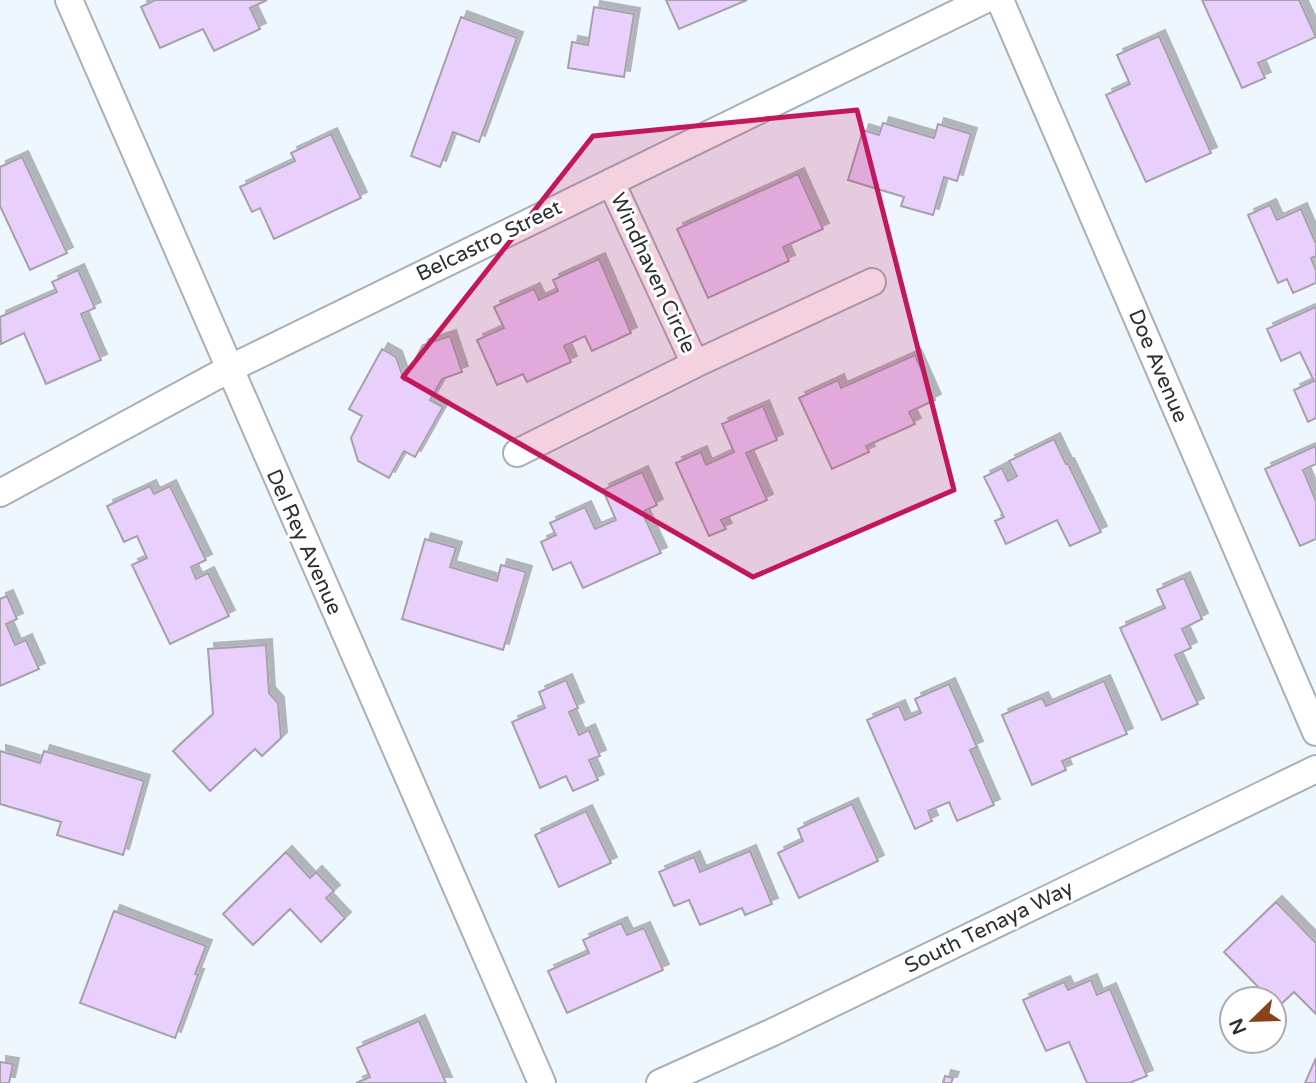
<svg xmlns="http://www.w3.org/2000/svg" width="1316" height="1083" font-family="'Varela Round',sans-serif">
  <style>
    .building { fill: #e9cffc; stroke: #a6a1a9; stroke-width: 2; filter: url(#shadow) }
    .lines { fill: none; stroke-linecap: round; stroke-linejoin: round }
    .minor-casing { stroke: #a8b0b7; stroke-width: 30 }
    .minor { stroke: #fff; stroke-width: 26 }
    .marked { fill: #c2185b; fill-opacity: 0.2; stroke: #c2185b; stroke-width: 5; stroke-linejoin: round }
    .labels { text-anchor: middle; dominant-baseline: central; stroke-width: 6; stroke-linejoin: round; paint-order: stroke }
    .street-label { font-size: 21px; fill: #2c2f32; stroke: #fff }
  </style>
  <defs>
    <filter id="shadow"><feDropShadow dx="6" dy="-6" stdDeviation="0" flood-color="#0004"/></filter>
  </defs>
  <rect width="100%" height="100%" fill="#eff7fe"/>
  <!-- building -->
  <path class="building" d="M155,0h112l-17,8 10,21 -46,22 -11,-22 -43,19 -19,-41z
    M666,0h81l-68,29z
    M1202,0h97l17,37 -58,26 7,15 -23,10z
    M594,7l40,7 -10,63 -56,-9 4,-26 16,3z
    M461,17l56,21 -38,104 -26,-10 -13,35 -29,-11z
    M1159,36l52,117 -65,29 -40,-87 24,-11 -13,-29z
    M883,123l51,15 4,-14 33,10 -14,47 -13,-4 -11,38 -32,-9 3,-9 -56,-17 15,-50 16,5z
    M331,134l30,64 -87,41 -14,-31 -8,4 -12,-25 55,-26 -4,-8z
    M22,157l45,96 -37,17 -30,-64v-39z
    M798,174l25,55 -40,18 6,14 -81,37 -31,-69z
    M1270,205l7,15 24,-11 15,35v12l-5,2 5,13v12l-23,10 -6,-14 -9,4 -30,-68z
    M599,259l32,74 -39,18 -7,-15 -21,10 7,16 -44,20 -4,-8 -26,11 -20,-45 27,-12 -10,-21 40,-18 5,11 19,-9 -5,-11z
    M78,270l17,38 -14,6 20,46 -55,24 -22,-51 -23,11 -1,-27 57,-25 -5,-10z
    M1316,307v111l-8,4 -14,-32 20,-9 -14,-29 -19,9 -14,-32z
    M450,336l12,36 -20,7 -12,21 13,7 -28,50 -11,-6 -15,27 -31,-17 -7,-23 11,-22 -13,-7 33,-60 14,8 8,23 19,-35z
    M915,355l20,45 -26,12 6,12 -49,22 3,6 -37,17 -33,-71 39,-18 3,8z
    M763,406l14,34 -31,13 21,47 -46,20 5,9 -17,7 -33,-73 25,-11 5,13 28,-13 -12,-28z
    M1054,439l12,25h2l33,68 -31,14 -13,-26 -51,24 -11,-23 9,-4 -20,-40 18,-9 6,13 9,-5 -8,-15z
    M1316,446v18l-13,6 13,31v38l-16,7 -35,-77z
    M642,472l15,33 -15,7 19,41 -78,35 -12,-26 -18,8 -12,-28 15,-7 -6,-12 35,-16 10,22 21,-9 -13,-30z
    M150,486l4,8 16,-8 36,74 -15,7 5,12 12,-6 21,43 -59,28 -38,-79 15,-7 -10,-22 -13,6 -17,-36z
    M425,539l31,9 -6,19 47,14 4,-16 25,7 -23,78 -101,-31z
    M1184,578l18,41 -20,10 9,19 -16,7 23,49 -36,16 -42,-92 45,-20 -8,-18z
    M7,596l10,23 -11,5 9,21 11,-5 13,29 -39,17v-87z
    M266,645l3,48 9,10 3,35 -19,18 -7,-7 -45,42 -37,-40 40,-37 -5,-65z
    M566,680l12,28 -9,4 10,23 10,-5 11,26 -11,4 9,20 -25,11 -7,-15 -26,12 -28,-66 33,-14 -6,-16z
    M1104,681l23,53 -65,27 4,9 -34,15 -30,-70 40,-17 4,8z
    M949,684l28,63 -7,3 24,55 -37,16 -8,-19 -21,9 4,10 -17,8 -48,-109 32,-14 6,14 16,-7 -6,-14z
    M0,751l40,12 4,-12 100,30 -21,74 -66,-20 4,-13 -61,-18z
    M852,804l26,57 -79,37 -21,-45 25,-12 -5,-12z
    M586,811l25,52 -52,24 -24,-52z
    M750,851l22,53 -27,11 -3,-7 -42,17 -11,-25 -15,6 -15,-34 35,-15 6,15z
    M286,852l24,26 6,-6 18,19 -8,7 19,20 -24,24 -31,-33 -37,36 -30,-31z
    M1276,902l40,41v71l-22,-22 -16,15 -4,-4v-4h-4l-46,-47z
    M114,911l92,35 -11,28 3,1 -23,63 -95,-35z
    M621,923l6,12 17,-7 19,42 -96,43 -19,-42 41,-18 -6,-13z
    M1091,980l6,15 13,-6 37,87 -18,7h-42l-18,-41 -23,9 -23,-51 41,-18 4,8z
    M419,1021l27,62h-90l14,-6 -13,-29z
    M1316,1058v25h-11z
    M0,1062l13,2 -4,19h-9z
    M945,1076l8,2 -2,5h-8z"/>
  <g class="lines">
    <!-- minor casing -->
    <g class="minor-casing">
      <path id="minor" d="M69,0l473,1083
        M1000,0l316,732
        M611,182l84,182
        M517,453l178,-89 177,-82
        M0,493l229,-124 755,-369
        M660,1083l113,-51 543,-263"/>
    </g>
    <!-- minor -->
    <use href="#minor" class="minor"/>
  </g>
  <!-- marked area -->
  <path class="marked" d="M857,110l97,380 -201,87 -350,-200 190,-241z"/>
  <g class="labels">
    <!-- street labels -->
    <g class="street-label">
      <text transform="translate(489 241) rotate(-26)">Belcastro Street</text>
      <text transform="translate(653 273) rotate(65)">Windhaven Circle</text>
      <text transform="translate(1158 366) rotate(67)">Doe Avenue</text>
      <text transform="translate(304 542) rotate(66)">Del Rey Avenue</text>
      <text transform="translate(989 927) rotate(-26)">South Tenaya Way</text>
    </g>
  </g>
  <!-- north arrow -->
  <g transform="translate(1253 1020) rotate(247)"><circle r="33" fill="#ffffff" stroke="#abacad" stroke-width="2"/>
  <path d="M0-5L12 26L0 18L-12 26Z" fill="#89431b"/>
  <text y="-10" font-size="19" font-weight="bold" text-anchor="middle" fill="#2c2f32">N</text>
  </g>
</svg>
